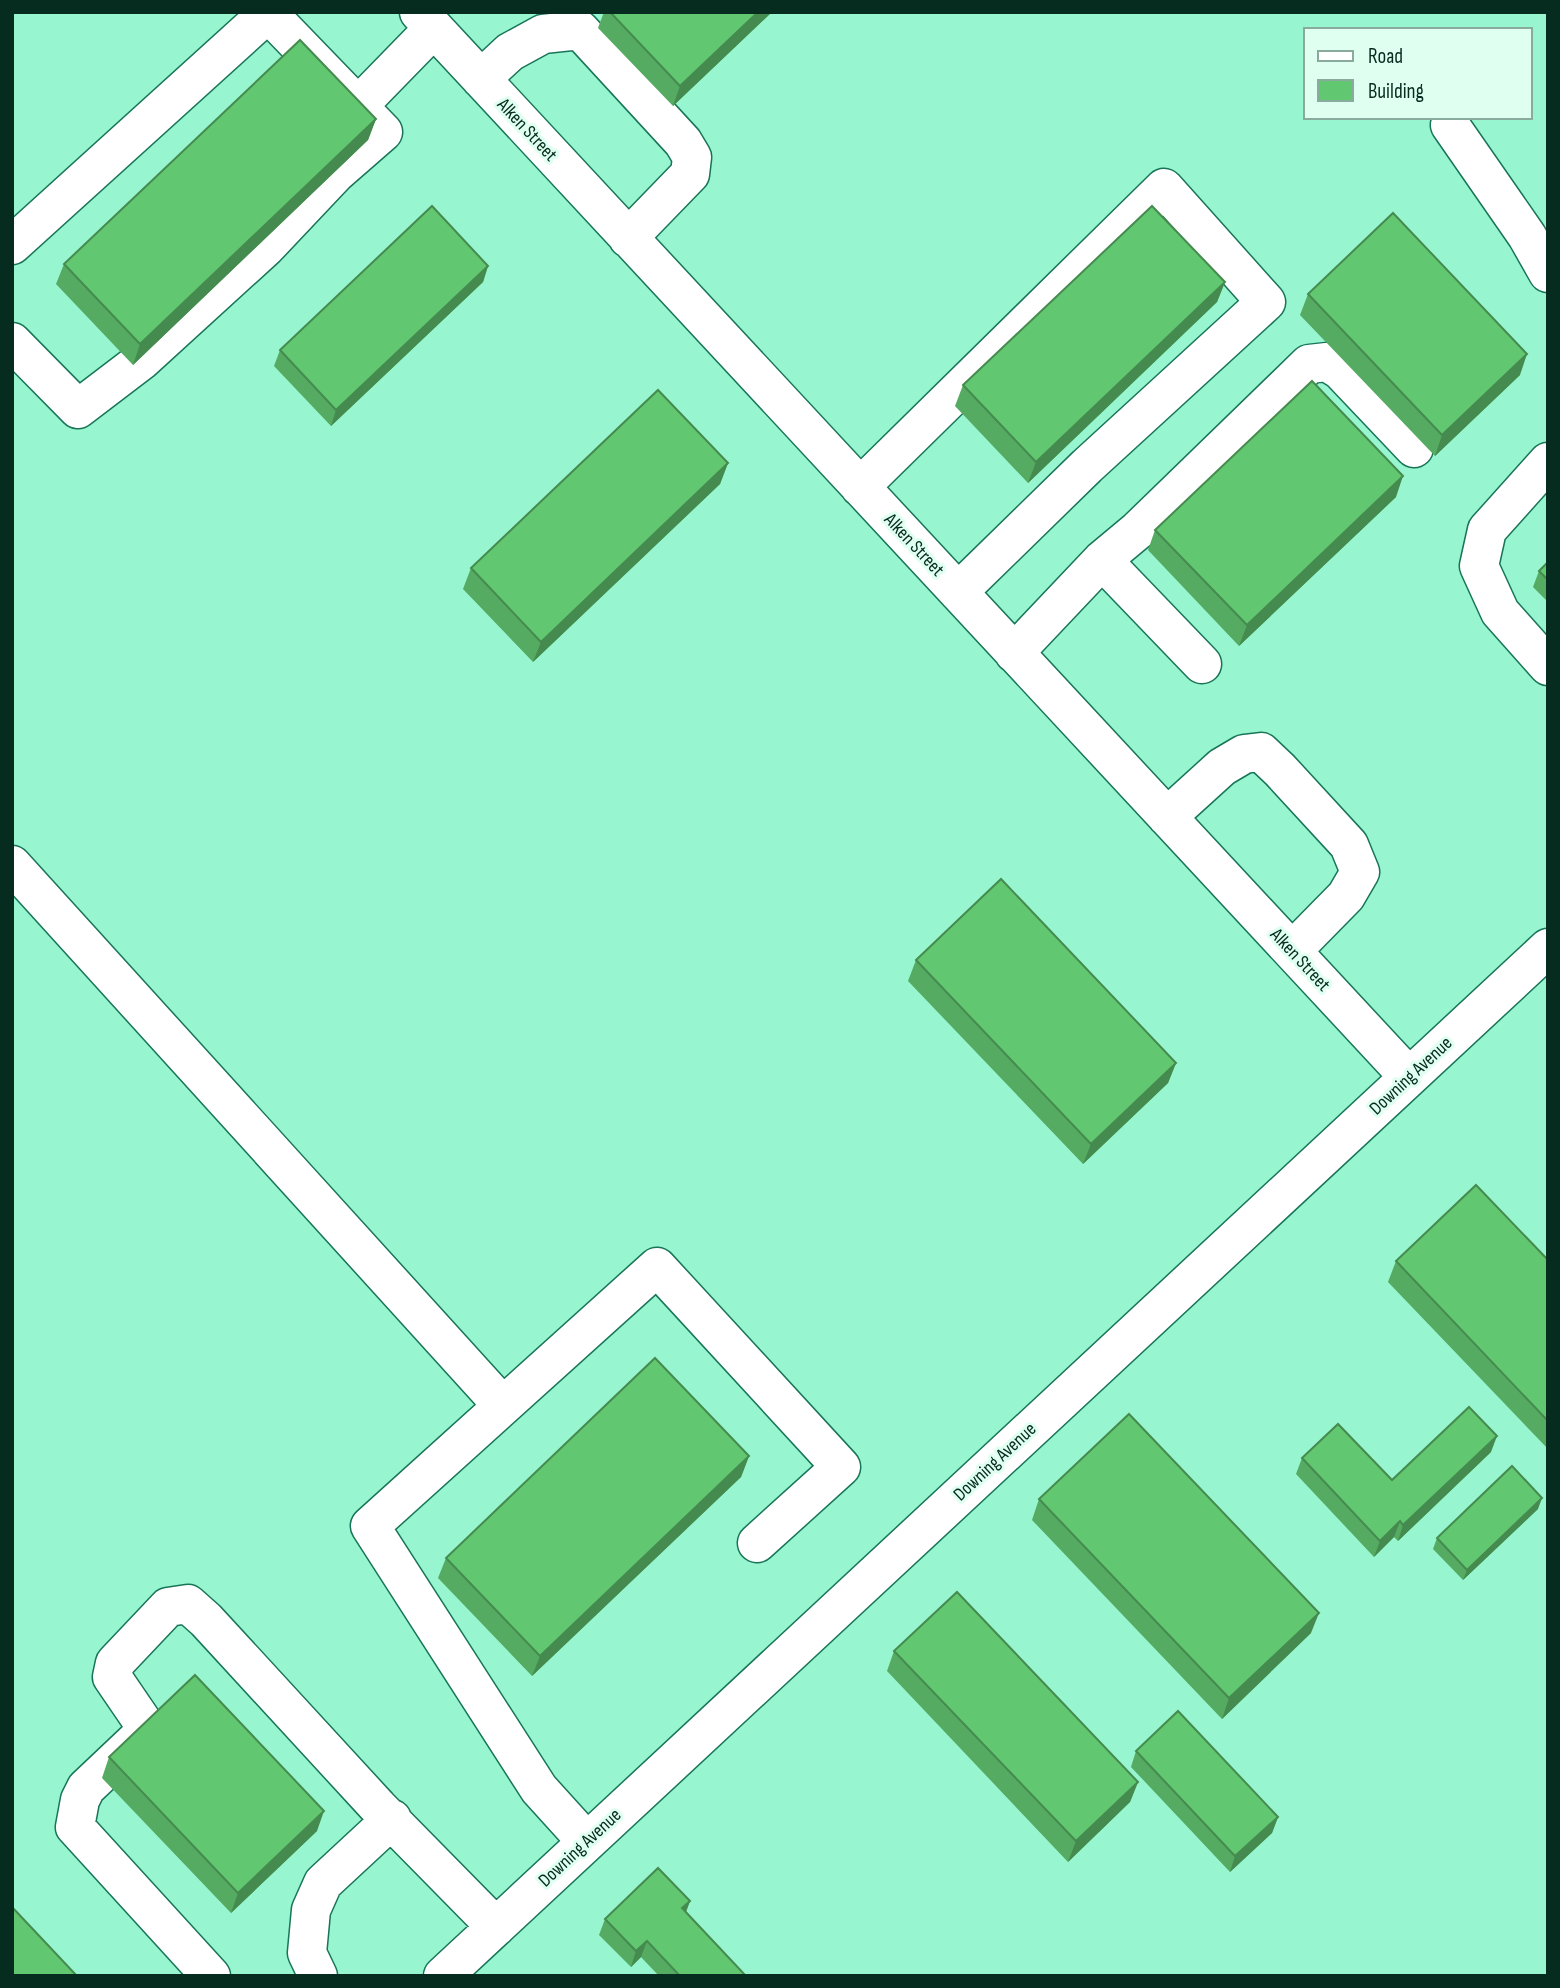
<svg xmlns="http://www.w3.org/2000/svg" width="1560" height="1988" font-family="'Sofia Sans Condensed',sans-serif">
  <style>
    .built { fill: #97f5cf; fill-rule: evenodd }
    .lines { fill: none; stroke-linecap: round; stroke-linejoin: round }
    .minor-casing { stroke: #197559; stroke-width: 41 }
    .minor { stroke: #fff; stroke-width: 38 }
    .wall { fill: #54ab61 }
    .shaded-wall { fill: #458b4f }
    .building { fill: #62c771; stroke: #458b4f; stroke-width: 2 }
    .labels { text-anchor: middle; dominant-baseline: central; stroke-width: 6; stroke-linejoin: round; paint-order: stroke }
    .street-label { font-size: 19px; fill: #062c1f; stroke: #dffff1 }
  </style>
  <rect width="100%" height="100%" fill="#a9fedc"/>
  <!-- built -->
  <path class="built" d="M12,12h1536v1964h-1536zM1306,30h224v87h-224z"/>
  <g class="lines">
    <!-- minor casing -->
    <g class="minor-casing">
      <path id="minor" d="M419,12l990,1065
        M481,79l29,-27 33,-18 37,-4 103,112 9,15 -2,17 -62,64
        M357,107l77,-79
        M1450,125l77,111 21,37
        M12,245l257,-233
        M12,342l66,67 63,-48 125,-114 70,-74 47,-41 -115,-119
        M1548,462l-61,68 -8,36 21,46 48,54
        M860,487l304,-299 102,114 -179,164 -129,126
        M1102,560l100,104
        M1014,653l88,-93 36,-30 171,-166 18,-2 13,8 74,78
        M1167,817l55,-50 22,-13 17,-2 19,18 69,75 11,27 -14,24 -54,55
        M12,865l491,541
        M587,1842l-48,-53 -169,-263 287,-259 184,200 -84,76
        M211,1976l-136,-149 5,-27 6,-12 56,-53v-14l-30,-44 3,-14 53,-56 20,-3 18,16 172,187 118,120
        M318,1976l-11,-23 4,-43 12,-27 69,-64
        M443,1976l1105,-1028"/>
    </g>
    <!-- minor -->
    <use href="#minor" class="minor"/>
  </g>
  <!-- wall -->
  <path class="wall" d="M604,12h168l-99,94 -75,-78z
    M376,119l-8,21 -235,225 -77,-81 8,-20z
    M488,266l-5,16 -152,144 -57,-60 6,-16z
    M1225,282l-8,20 -189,181 -73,-77 8,-21z
    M1308,294l212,81 -85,81 -135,-141z
    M728,463l-8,21 -187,178 -70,-73 8,-21z
    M1396,497l-157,149 -91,-96 7,-20z
    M1548,562v40l-15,-15 6,-16z
    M916,960l260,103 -8,20 -85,81 -175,-183z
    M1548,1260v189l-160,-167 8,-21z
    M1491,1452l-93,89 -4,-4 -20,20 -78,-83 6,-16 90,22z
    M749,1456l-8,21 -209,199 -94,-98 8,-20z
    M1039,1499l272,134 -89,86 -190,-199z
    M1538,1509l-75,71 -30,-31 4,-11z
    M894,1651l244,131 -8,20 -62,60 -181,-191z
    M1136,1751l142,66 -6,16 -42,39 -99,-105z
    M109,1757l208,74 -86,82 -129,-135z
    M690,1901l-4,11 60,64h-87l-18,-19 -10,10 -32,-32 6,-16z"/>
  <!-- shaded-wall -->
  <path class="shaded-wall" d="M758,12h14l-99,94 7,-20z
    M376,119l-8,21 -235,225 7,-21z
    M488,266l-5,16 -152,144 5,-16z
    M1225,282l-8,20 -189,181 8,-21z
    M1527,354l-7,21 -85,81 7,-21z
    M728,463l-8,21 -187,178 8,-20z
    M1403,476l-7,21 -157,149 8,-21z
    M1176,1063l-8,20 -85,81 8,-20z
    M1497,1436l-6,16 -93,89 5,-16z
    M749,1456l-8,21 -209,199 8,-20z
    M1542,1498l-4,11 -75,71 4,-10z
    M1400,1521l-6,16 -20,20 6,-16z
    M1319,1613l-8,20 -89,86 7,-21z
    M1138,1782l-8,20 -62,60 8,-21z
    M324,1811l-7,20 -86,82 7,-20z
    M1278,1817l-6,16 -42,39 5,-16z
    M690,1901l-6,16 -2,-9z
    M647,1941l-6,16 -10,10 5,-16z"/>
  <!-- building -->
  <path class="building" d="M610,12h148l-78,74z
    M300,40l76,79 -236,225 -76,-80z
    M432,206l56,60 -152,144 -56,-60z
    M1152,206l73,76 -189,180 -73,-77z
    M1393,213l134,141 -85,81 -134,-141z
    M1312,381l91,95 -156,149 -92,-95z
    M658,390l70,73 -187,179 -70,-74z
    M1548,562v18l-9,-9z
    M1001,879l175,184 -85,81 -175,-184z
    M1476,1185l72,75v161l-152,-160z
    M655,1358l94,98 -209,200 -94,-98z
    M1469,1407l28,29 -94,89 -3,-4 -20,20 -78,-83 36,-34 54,56z
    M1129,1414l190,199 -90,85 -190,-199z
    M1512,1466l30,32 -75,72 -30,-32z
    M957,1592l181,190 -62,59 -182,-190z
    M195,1675l129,136 -86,82 -129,-136z
    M1178,1711l100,106 -43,39 -99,-105z
    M658,1868l32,33 -8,7 64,68h-66l-33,-35 -11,10 -31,-32z
    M12,1907l65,69h-65z"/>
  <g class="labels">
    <!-- street labels -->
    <g class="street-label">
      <text transform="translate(527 130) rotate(47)">Alken Street</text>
      <text transform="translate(914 545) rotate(47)">Alken Street</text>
      <text transform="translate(1300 960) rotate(47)">Alken Street</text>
      <text transform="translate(1411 1076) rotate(-43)">Downing Avenue</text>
      <text transform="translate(995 1462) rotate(-43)">Downing Avenue</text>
      <text transform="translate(580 1848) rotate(-43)">Downing Avenue</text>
    </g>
  </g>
  <!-- border -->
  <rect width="1560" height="1988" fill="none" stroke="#062c1f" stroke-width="28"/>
  <!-- legend -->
  <rect x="1304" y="28" width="228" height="91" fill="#dffff1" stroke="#88ab9d" stroke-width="2"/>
  <rect x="1318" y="51" width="35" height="10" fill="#ffffff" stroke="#88ab9d" stroke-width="2"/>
  <text x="1368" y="63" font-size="21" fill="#062c1f">Road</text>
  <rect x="1318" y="80" width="35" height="21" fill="#62c771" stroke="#88ab9d" stroke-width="2"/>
  <text x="1368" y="98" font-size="21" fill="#062c1f">Building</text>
</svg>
